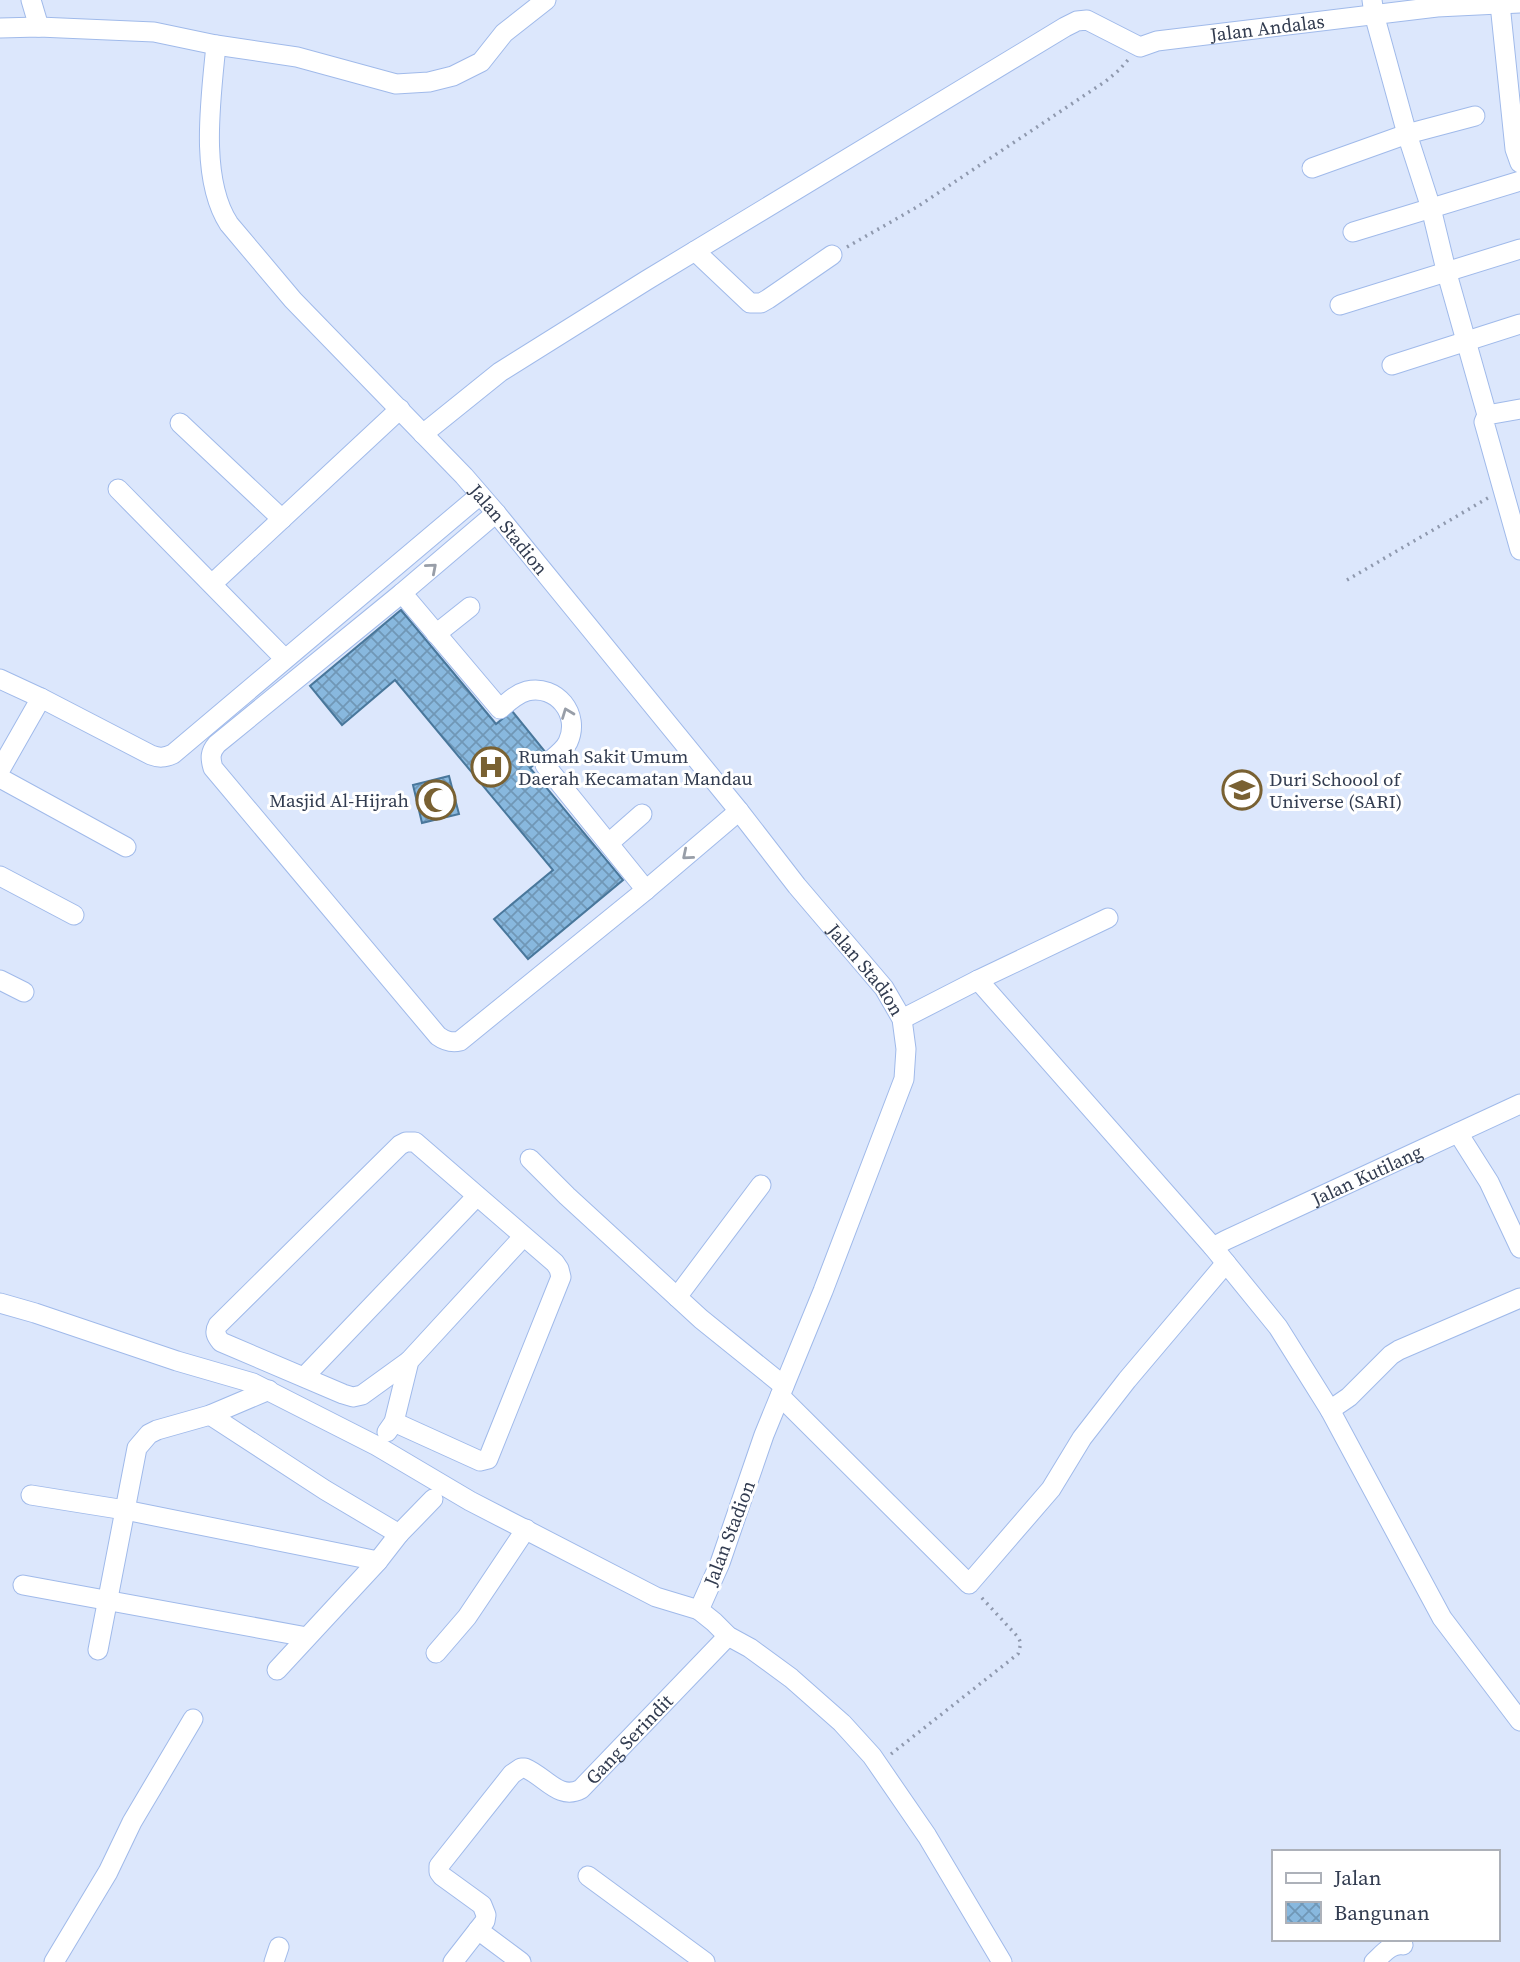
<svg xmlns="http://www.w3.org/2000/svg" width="1520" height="1962" font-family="'Source Serif 4',serif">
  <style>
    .building { fill: url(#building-cross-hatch); stroke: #49779b; stroke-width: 2 }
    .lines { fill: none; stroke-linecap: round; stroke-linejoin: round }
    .minor-casing { stroke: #a0baea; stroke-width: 21 }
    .path { stroke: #8f99ae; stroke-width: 3.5; stroke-dasharray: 2 5; stroke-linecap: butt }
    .minor { stroke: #fff; stroke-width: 19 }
    .oneway { stroke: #989ea8 }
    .labels { text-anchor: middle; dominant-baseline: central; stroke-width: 6; stroke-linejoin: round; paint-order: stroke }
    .street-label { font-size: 19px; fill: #323c50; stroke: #fff }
    .poi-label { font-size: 19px; fill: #323c50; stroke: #fff; text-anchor: start }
  </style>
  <defs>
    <pattern id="building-cross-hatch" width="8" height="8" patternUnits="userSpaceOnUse" patternTransform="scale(1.75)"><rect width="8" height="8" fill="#88b8de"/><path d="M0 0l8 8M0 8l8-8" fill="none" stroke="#7097b6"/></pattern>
  </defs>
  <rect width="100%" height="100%" fill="#dce7fc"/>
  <!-- building -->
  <path class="building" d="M401,610l95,114 16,-13 35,43 -17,14 93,112 -95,79 -34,-40 59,-49 -158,-190 -53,45 -32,-39z
    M449,776l10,38 -37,9 -9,-38z"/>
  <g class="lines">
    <!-- minor casing -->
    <g class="minor-casing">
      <g id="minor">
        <path d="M31,0l8,27"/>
        <path d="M1372,0l2,14 33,120 24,74 15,62 41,145"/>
        <path d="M1500,4l15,145 5,14"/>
        <path d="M0,28l39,-1 115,5 62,13 81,12 99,27 33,-2 24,-6 28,-14 23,-29 42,-33"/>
        <path id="s1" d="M216,45c-5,53 -17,133 13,179l64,76 171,176 32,37 243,298 58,75 87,102 18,31 4,30 -2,30 -81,212 -59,144 -44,128 -21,47 15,12 14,14 22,12 41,30 51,45 30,33 55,80 75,126"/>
        <path d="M1312,168l95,-34 68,-18"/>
        <path d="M1353,232l167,-51"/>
        <path d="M695,251l55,52h11l7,-4 64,-44"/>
        <path d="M1340,305l180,-56"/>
        <path d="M1392,365l128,-41"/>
        <path d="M1520,409l-33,6 -3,7 36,128"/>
        <path d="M180,423l102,96"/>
        <path id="s2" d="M423,434l77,-62 147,-92 418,-253 12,-6 10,-1 53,27 17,-6 280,-34 83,-4"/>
        <path d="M118,489l167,170"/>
        <path d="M496,513l-94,80 98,116c8,-7 16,-15 27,-18 29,-7 54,23 41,51 -4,9 -15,16 -23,23l101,125 93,-79"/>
        <path d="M212,584l188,-175"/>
        <path d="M402,593l-185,151c-7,8 -7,14 -4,24l225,268c7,5 13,7 22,5l186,-151"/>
        <path d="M436,634l34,-27"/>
        <path d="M0,679l41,19 110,57c8,3 13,3 22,-1l307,-259"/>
        <path d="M0,770l41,-72"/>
        <path d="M0,778l126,69"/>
        <path d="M609,843l33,-29"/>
        <path d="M0,876l74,39"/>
        <path d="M0,980l24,12"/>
        <path d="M978,980l235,267 65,80 52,83 112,208 78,103"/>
        <path d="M902,1019l76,-39 130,-62"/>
        <path d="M1458,1133l31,49 31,66"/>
        <path d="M530,1159l37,37 134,123 83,67"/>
        <path id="s3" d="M1213,1247l13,-7 294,-136"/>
        <path d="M677,1297l84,-112"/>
        <path d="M0,1303l35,10 142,48 76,22 124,63 93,55 186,96 43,13"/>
        <path d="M304,1377l173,-181"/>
        <path d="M780,1396l189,188 82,-95 31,-51 45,-58 99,-117"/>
        <path d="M1330,1410l19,-13 42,-42 8,-5 121,-52"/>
        <path d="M210,1415l115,75 74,44 -21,27 -101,109"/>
        <path d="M394,1422l86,39 8,-2 73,-182 -2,-8 -4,-6 -140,-121h-9l-6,3 -182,180c-4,7 -2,11 3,17l122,52 10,3 9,-2 47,-34"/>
        <path d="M387,1432l7,-10 15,-61 114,-124"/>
        <path d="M31,1495l94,15 253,51"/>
        <path d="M399,1534l34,-35"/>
        <path d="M23,1585l284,52"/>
        <path d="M98,1650l39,-202 12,-14 8,-4 53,-15 59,-25"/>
        <path d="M436,1653l31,-36 59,-88"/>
        <path d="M588,1876l117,86"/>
        <path d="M478,1930l43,32"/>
        <path d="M54,1962l54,-90 24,-50 61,-103"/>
        <path d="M274,1962l5,-15"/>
        <path id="s4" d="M453,1962l32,-41 1,-6 -4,-10 -40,-29 -3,-4v-6l73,-92 9,-6h4c20,8 34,33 56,21l147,-153"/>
        <path d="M1374,1962c9,-8 17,-19 29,-17"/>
      </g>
    </g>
    <!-- path -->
    <path class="path" d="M847,247l70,-40 189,-126 13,-11 9,-10
      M1347,580l141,-82
      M891,1754l127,-100 3,-11 -3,-6 -37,-40"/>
    <!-- minor -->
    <use href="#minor" class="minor"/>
  </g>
  <!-- one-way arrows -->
  <defs><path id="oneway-chevron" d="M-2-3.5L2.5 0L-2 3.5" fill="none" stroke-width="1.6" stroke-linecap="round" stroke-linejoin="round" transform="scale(1.75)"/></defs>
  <g class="oneway">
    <use href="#oneway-chevron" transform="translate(432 568) rotate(-41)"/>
    <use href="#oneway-chevron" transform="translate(567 713) rotate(-111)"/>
    <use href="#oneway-chevron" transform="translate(687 855) rotate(140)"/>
  </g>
  <!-- icons -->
  <defs>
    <g id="hospital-ring" transform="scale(2.0125)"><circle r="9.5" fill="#fff" stroke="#796132" stroke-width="1.5"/><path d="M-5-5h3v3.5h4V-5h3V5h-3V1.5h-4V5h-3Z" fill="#796132"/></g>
    <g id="school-ring" transform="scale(2.0125)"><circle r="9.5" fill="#fff" stroke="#796132" stroke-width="1.5"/><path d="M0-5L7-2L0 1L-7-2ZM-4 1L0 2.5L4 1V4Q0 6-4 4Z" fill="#796132"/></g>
    <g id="mosque-ring" transform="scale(2.0125)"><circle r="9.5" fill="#fff" stroke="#796132" stroke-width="1.5"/><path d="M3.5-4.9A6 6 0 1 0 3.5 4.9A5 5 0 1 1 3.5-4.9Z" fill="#796132"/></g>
  </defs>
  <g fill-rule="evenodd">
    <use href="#hospital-ring" x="491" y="767"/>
    <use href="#school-ring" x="1242" y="790"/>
    <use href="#mosque-ring" x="436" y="800"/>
  </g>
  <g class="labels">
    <!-- street labels -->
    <g class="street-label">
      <text stroke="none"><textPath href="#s2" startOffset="973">Jalan Andalas</textPath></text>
      <text stroke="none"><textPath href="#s1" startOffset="597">Jalan Stadion</textPath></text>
      <text stroke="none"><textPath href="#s1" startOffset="1164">Jalan Stadion</textPath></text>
      <text stroke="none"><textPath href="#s3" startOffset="170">Jalan Kutilang</textPath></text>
      <text transform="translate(729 1533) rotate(-69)">Jalan Stadion</text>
      <text stroke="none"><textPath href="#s4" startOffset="394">Gang Serindit</textPath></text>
    </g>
    <!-- poi labels -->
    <g class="poi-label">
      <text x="518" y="756">Rumah Sakit Umum<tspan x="518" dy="22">Daerah Kecamatan Mandau</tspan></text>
      <text x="1269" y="779">Duri Schoool of<tspan x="1269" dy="22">Universe (SARI)</tspan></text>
      <text x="409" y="800" text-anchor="end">Masjid Al-Hijrah</text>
    </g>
  </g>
  <!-- legend -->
  <rect x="1272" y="1850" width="228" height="91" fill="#ffffff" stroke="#adb1b9" stroke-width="2"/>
  <rect x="1286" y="1873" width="35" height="10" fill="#ffffff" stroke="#adb1b9" stroke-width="2"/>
  <text x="1334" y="1885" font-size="21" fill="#323c50">Jalan</text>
  <rect x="1286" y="1902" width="35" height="21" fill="url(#building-cross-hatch)" stroke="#adb1b9" stroke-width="2"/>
  <text x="1334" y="1920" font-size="21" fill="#323c50">Bangunan</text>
</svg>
